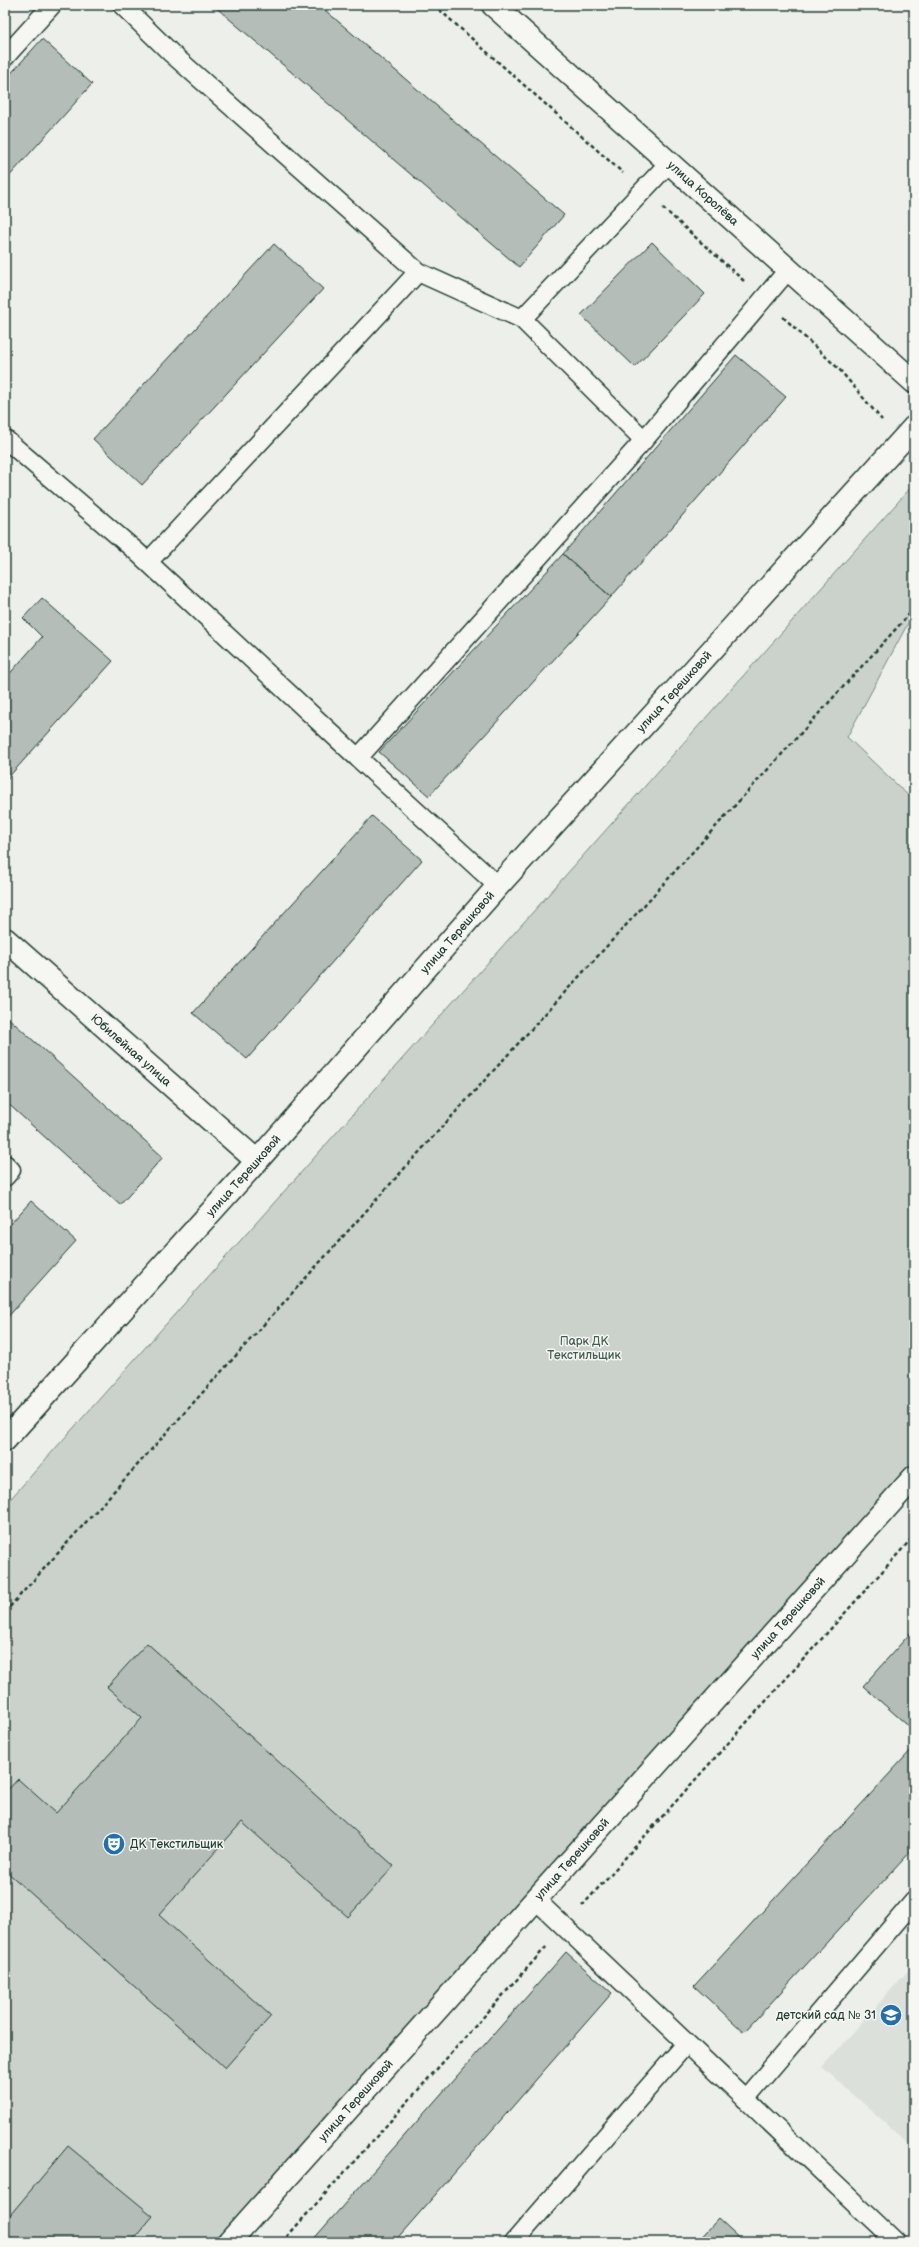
<svg xmlns="http://www.w3.org/2000/svg" width="919" height="2247" font-family="'Balsamiq Sans',sans-serif">
  <style>
    .built { fill: #dce0db }
    .green { fill: #cbd2cc; stroke: #758880 }
    .building { fill: #b4bdb8; stroke: #1f3d34 }
    .lines { fill: none; stroke-linecap: round; stroke-linejoin: round }
    .service-casing { stroke: #1f3d34; stroke-width: 21 }
    .minor-casing { stroke: #1f3d34; stroke-width: 25 }
    .tertiary-casing { stroke: #1f3d34; stroke-width: 25 }
    .path { stroke: #1f3d34; stroke-width: 2.5; stroke-dasharray: 4 3; stroke-linecap: butt }
    .service { stroke: #f6f6f2; stroke-width: 18 }
    .minor { stroke: #f6f6f2; stroke-width: 22 }
    .tertiary { stroke: #f6f6f2; stroke-width: 22 }
    .labels { text-anchor: middle; dominant-baseline: central; stroke-width: 3; stroke-linejoin: round; paint-order: stroke }
    .street-label { font-size: 12px; fill: #1f3d34; stroke: #f6f6f2 }
    .park-label { font-size: 12px; fill: #415b52; stroke: #f6f6f2 }
    .poi-label { font-size: 12px; fill: #1f3d34; stroke: #f6f6f2; text-anchor: start }
  </style>
  <rect width="100%" height="100%" fill="#edefea"/>
  <filter id="ink" filterUnits="userSpaceOnUse"><feTurbulence type="fractalNoise" baseFrequency=".025" numOctaves="2"/><feDisplacementMap in="SourceGraphic" scale="8" xChannelSelector="R" yChannelSelector="G"/><feConvolveMatrix kernelMatrix="1 2 1 2 8 2 1 2 1" color-interpolation-filters="sRGB"/></filter>
  <g filter="url(#ink)">
    <!-- built -->
    <path class="built" d="M914,1964v184l-92,-81z"/>
    <!-- green -->
    <path class="green" d="M914,484v128l-67,125 67,64v671l-689,770h-220v-737z"/>
    <!-- building -->
    <path class="building" d="M213,5h106l245,210 -45,52z
      M42,39l50,45 -87,97v-101z
      M652,242l53,52 -70,73 -54,-52z
      M274,244l49,45 -181,196 -49,-46z
      M736,355l50,42 -175,200 -48,-43z
      M563,554l48,43 -182,199 -50,-44z
      M42,598l71,63 -108,120v-102l37,-42 -19,-19z
      M372,816l50,44 -175,199 -54,-46z
      M5,1015l158,142 -43,48 -115,-104z
      M31,1201l45,40 -71,79v-90z
      M914,1629v102l-51,-45z
      M147,1643l247,223 -46,51 -106,-95 -83,93 112,101 -46,52 -220,-198v-77l13,-14 38,34 86,-95 -35,-31z
      M914,1747v101l-170,184 -50,-46z
      M566,1952l46,41 -218,249h-83z
      M68,2146l85,70 -22,26h-114l-12,-10v-11z
      M718,2219l25,23h-46z"/>
    <g class="lines">
      <!-- service casing -->
      <g class="service-casing">
        <path id="service" d="M122,5l49,48 247,219 104,47 122,121 -286,318 140,128
          M5,57l47,-52
          M522,319l147,-156
          M5,439l132,113 221,206
          M644,440l144,-170
          M148,562l270,-290
          M5,1164l6,6 -6,7
          M536,1900l360,342
          M745,2099l169,-198
          M514,2242l172,-198"/>
      </g>
      <!-- minor casing -->
      <g class="minor-casing">
        <g id="minor">
          <path id="s1" d="M5,939l252,222"/>
          <path id="s2" d="M229,2242l685,-765"/>
        </g>
      </g>
      <!-- tertiary casing -->
      <g class="tertiary-casing">
        <g id="tertiary">
          <path id="s3" d="M493,5l421,377"/>
          <path id="s4" d="M5,1440l252,-279 241,-275 416,-459"/>
        </g>
      </g>
      <!-- path -->
      <path class="path" d="M434,5l189,168
        M663,208l81,73
        M783,317l56,52 43,51
        M5,1612l407,-452 502,-551
        M582,1906l332,-370
        M282,2242l265,-296"/>
      <!-- service -->
      <use href="#service" class="service"/>
      <!-- minor -->
      <use href="#minor" class="minor"/>
      <!-- tertiary -->
      <use href="#tertiary" class="tertiary"/>
    </g>
  </g>
  <!-- icons -->
  <defs>
    <g id="theatre-disc" transform="scale(1.15)"><circle r="9.5" fill="#1f6fb2" stroke="#f6f6f2"/><path d="M-5-5.5Q0-4 5-5.5V0Q5 5 0 6Q-5 5-5 0ZM-3.3-2.5H-1v1.5H-3.3ZM1-2.5H3.3v1.5H1ZM-2.8 1Q0 5.5 2.8 1Z" fill="#fff"/></g>
    <g id="school-disc" transform="scale(1.15)"><circle r="9.5" fill="#1f6fb2" stroke="#f6f6f2"/><path d="M0-5L7-2L0 1L-7-2ZM-4 1L0 2.5L4 1V4Q0 6-4 4Z" fill="#fff"/></g>
  </defs>
  <g fill-rule="evenodd">
    <use href="#theatre-disc" x="114" y="1844"/>
    <use href="#school-disc" x="891" y="2015"/>
  </g>
  <g class="labels">
    <!-- street labels -->
    <g class="street-label">
      <text stroke="none"><textPath href="#s3" startOffset="282">улица Королёва</textPath></text>
      <text stroke="none"><textPath href="#s4" startOffset="1004">улица Терешковой</textPath></text>
      <text stroke="none"><textPath href="#s4" startOffset="680">улица Терешковой</textPath></text>
      <text stroke="none"><textPath href="#s1" startOffset="168">Юбилейная улица</textPath></text>
      <text stroke="none"><textPath href="#s4" startOffset="356">улица Терешковой</textPath></text>
      <text stroke="none"><textPath href="#s2" startOffset="838">улица Терешковой</textPath></text>
      <text stroke="none"><textPath href="#s2" startOffset="514">улица Терешковой</textPath></text>
      <text stroke="none"><textPath href="#s2" startOffset="190">улица Терешковой</textPath></text>
    </g>
    <!-- park labels -->
    <g class="park-label">
      <text x="584" y="1341">Парк ДК<tspan x="584" dy="14">Текстильщик</tspan></text>
    </g>
    <!-- poi labels -->
    <g class="poi-label">
      <text x="130" y="1844">ДК Текстильщик</text>
      <text x="876" y="2015" text-anchor="end">детский сад № 31</text>
    </g>
  </g>
  <!-- margin -->
  <rect width="919" height="2247" fill="none" stroke="#f6f6f2" stroke-width="20"/>
  <rect x="10" y="10" width="899" height="2227" fill="none" stroke="#1f3d34" stroke-width="1.5" filter="url(#ink)"/>
</svg>
